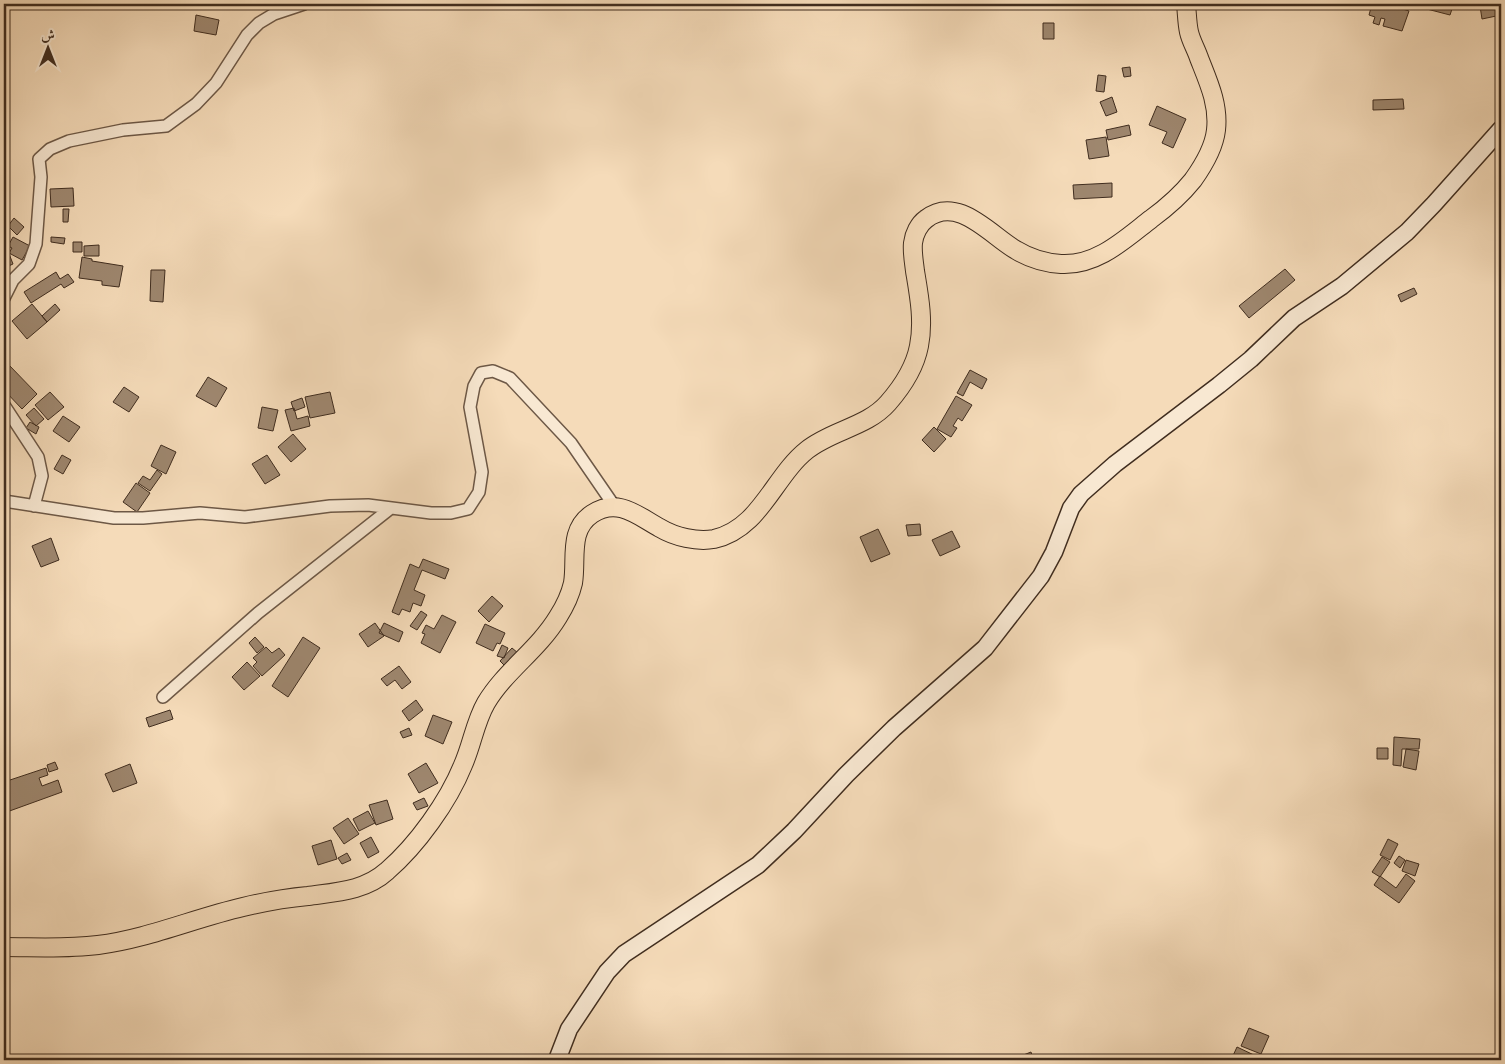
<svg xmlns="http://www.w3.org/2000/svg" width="1505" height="1064" font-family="'IM FELL French Canon',Amiri,serif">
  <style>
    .building { fill: #9e876f; stroke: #402d1f }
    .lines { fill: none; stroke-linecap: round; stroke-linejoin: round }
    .minor-casing { stroke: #6d5846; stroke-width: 14 }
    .secondary-casing { stroke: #402d1f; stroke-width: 19 }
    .primary-casing { stroke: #402d1f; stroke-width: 20 }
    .minor { stroke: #f8e8d2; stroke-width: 11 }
    .secondary { stroke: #f8e8d2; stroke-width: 16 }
    .primary { stroke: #f5dbb9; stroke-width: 18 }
  </style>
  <rect width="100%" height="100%" fill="#f5dbb9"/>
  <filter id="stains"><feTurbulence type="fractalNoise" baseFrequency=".004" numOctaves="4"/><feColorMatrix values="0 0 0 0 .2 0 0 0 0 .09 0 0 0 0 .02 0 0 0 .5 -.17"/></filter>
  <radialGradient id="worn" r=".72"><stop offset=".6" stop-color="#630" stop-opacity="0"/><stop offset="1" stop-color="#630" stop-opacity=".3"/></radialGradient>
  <!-- building -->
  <path class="building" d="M1372,4h15l22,7 -7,20 -19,-5 2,-7 -4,-1 -2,7 -6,-2 2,-6 -6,-2z
    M1424,4h37l-1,4 -7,-2 -3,9 -27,-7z
    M1484,4h17v11l-19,4 -2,-13z
    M196,15l23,5 -3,15 -22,-4z
    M1043,23h11v16h-11z
    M1130,67l1,9 -7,1 -2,-9z
    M1098,75l8,1 -2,16 -8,-1z
    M1112,97l5,15 -11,4 -6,-14z
    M1403,99l1,10 -31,1v-10z
    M1157,106l29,13 -13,29 -11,-5 5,-11 -18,-7z
    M1129,125l2,10 -23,5 -2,-10z
    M1106,137l3,19 -20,3 -3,-19z
    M1112,183v14l-38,2 -1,-14z
    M73,188l1,18 -23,1 -1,-18z
    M63,209h6l-1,13h-5z
    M14,218l10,9 -7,8 -9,-9z
    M13,237l17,9 -8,14 -13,-7 3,-5 -4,-2z
    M51,237l14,1 -1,6 -13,-2z
    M73,242h9v10h-9z
    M99,245v11h-15v-10z
    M6,246l7,18 -9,4v-21z
    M82,257l10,2v2l31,5 -4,21 -17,-2v-4l-23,-3z
    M1285,269l10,11 -46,38 -10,-12z
    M151,270h14l-2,32 -13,-1z
    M56,272l4,7 8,-5 6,8 -10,6 -3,-4 -30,19 -7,-11z
    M1414,288l3,6 -16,8 -3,-7z
    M32,304l15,18 -20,17 -15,-18z
    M55,304l5,6 -13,12 -5,-6z
    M9,365l28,29 -15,15 -18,-19v-21z
    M970,370l17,9 -5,10 -12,-7 -7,14 -6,-3z
    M208,377l19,11 -11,19 -20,-11z
    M124,387l15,10 -10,15 -16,-10z
    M50,392l14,15 -16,13 -13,-15z
    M330,392l5,21 -25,5 -5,-21z
    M956,396l16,9 -10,16 -4,-3 -5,8 4,2 -6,9 -14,-8z
    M302,398l3,9 -11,4 -3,-9z
    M262,407l16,3 -5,21 -15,-3z
    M34,408l10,11 -8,7 -10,-11z
    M294,408l3,11 11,-3 2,10 -19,5 -6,-21z
    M63,416l17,11 -11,15 -16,-11z
    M30,422l9,5 -3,7 -10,-6z
    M934,427l12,12 -12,13 -12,-12z
    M293,434l13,15 -15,13 -13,-15z
    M161,445l15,7 -10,22 -15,-8z
    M62,455l9,5 -8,14 -9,-5z
    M267,455l13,20 -15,9 -13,-20z
    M157,470l5,4 -12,17 -12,-8 5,-7 7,4z
    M136,483l14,10 -13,19 -14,-10z
    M920,524l1,11 -13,1 -2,-11z
    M878,529l12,25 -19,8 -11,-25z
    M952,531l8,16 -20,9 -8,-16z
    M51,538l8,22 -18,7 -9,-21z
    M423,559l26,10 -4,10 -23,-9 -8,20 11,5 -4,11 -8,-3 -3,9 -8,-3 -3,6 -7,-3 18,-48 9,4z
    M492,596l11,10 -14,16 -11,-11z
    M421,611l6,4 -10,15 -7,-4z
    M442,615l14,7 -16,31 -19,-10 4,-9 -3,-1 4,-8 8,4z
    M375,623l9,13 -16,11 -9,-13z
    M384,623l19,9 -4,10 -20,-9z
    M485,624l20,9 -5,11 -3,-1 -4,8 -17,-8z
    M255,637l9,10 -7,6 -8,-10z
    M303,637l17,11 -32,49 -16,-11z
    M502,645l6,3 -4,10 -7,-2z
    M266,647l6,6 7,-5 6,7 -23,21 -9,-10 4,-4 -4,-4z
    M512,648l6,5 -12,14 -6,-6z
    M247,662l13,14 -16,14 -12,-13z
    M399,666l12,16 -9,7 -7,-9 -8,6 -6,-7z
    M416,700l7,10 -14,11 -7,-10z
    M170,710l3,9 -24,8 -3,-9z
    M433,715l19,7 -9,22 -18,-8z
    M409,728l3,7 -9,3 -3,-6z
    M1394,737l26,2 -1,10h-17l-1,17 -8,-1z
    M1377,748h11v11h-11z
    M1406,749l13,2 -3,19 -13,-3z
    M55,762l3,7 -9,3 -2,-7z
    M426,763l12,20 -19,10 -11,-19z
    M130,764l7,19 -24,9 -8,-18z
    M46,768l2,7 -9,3 3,8 16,-6 4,12 -58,21v-31z
    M424,798l4,8 -11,4 -4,-7z
    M387,800l6,19 -17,6 -7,-20z
    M368,811l7,12 -16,8 -6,-12z
    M348,818l11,16 -15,10 -11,-16z
    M371,837l8,15 -11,6 -8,-15z
    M1388,839l10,5 -8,16 -10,-5z
    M331,840l6,19 -19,6 -6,-19z
    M347,853l4,7 -9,4 -4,-6z
    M1399,856l6,4 -5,8 -6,-5z
    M1382,857l8,5 -10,15 -8,-5z
    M1406,860l13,4 -4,12 -13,-5z
    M1406,874l9,7 -16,22 -25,-18 6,-9 16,12z
    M1249,1028l20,8 -8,18 -20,-8z
    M1237,1047l19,9 -2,4h-23z
    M1031,1052l2,6 4,-1 1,3h-27z"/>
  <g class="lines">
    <!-- minor casing -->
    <g class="minor-casing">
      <path id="minor" d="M4,298l9,-18 16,-16 7,-20 5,-67 -2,-18 11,-10 19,-8 54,-11 43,-4 30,-22 20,-21 31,-48 12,-12 15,-9 30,-10
        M4,405l34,52 4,19 -8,30
        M4,501l110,17h29l57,-5 45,4 85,-11 38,-1 63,8h20l17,-4 11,-17 3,-20 -12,-65 4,-21 7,-13 12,-2 17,7 61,65 44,64
        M163,697l95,-84 133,-105"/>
    </g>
    <!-- secondary casing -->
    <g class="secondary-casing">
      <path id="secondary" d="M557,1060l12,-31 38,-57 17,-18 134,-89 36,-34 52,-56 48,-47 91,-80 56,-72 13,-24 17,-44 10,-14 34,-30 104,-79 32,-26 43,-41 48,-32 65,-54 27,-28 67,-75"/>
    </g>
    <!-- primary casing -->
    <g class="primary-casing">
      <path id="primary" d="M4,947c31,0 62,2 94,-2 49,-6 97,-27 145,-38 21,-5 43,-9 65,-11 28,-4 57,-5 79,-25 30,-26 61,-69 76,-106 9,-20 12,-43 23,-62 19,-32 52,-53 72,-86 7,-11 12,-21 15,-34 4,-24 -5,-53 19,-69 26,-17 46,2 68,14 15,9 37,14 54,11 46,-10 60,-63 93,-89 25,-20 60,-23 81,-47 14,-16 27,-36 31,-57 5,-25 0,-51 -4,-75 -1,-9 -3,-19 -2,-28 1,-9 6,-19 13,-24 32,-25 65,17 90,31 13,8 30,13 45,14 36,2 64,-25 90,-45 15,-11 30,-24 42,-39 10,-14 21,-32 23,-50 3,-26 -8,-49 -17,-72 -3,-9 -8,-17 -10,-26 -2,-9 -2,-19 -3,-28"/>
    </g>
    <!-- minor -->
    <use href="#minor" class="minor"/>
    <!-- secondary -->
    <use href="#secondary" class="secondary"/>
    <!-- primary -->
    <use href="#primary" class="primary"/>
  </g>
  <!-- margin -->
  <rect width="1505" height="1064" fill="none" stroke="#f5dbb9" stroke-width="20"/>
  <rect x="5" y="5" width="1495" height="1054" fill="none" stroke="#402d1f" stroke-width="2.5"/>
  <rect x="10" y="10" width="1485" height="1044" fill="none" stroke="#402d1f"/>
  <!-- north arrow -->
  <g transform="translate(48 48)" stroke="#f8e8d2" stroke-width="4" paint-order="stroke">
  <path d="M0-4L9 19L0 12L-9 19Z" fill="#402d1f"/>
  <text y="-8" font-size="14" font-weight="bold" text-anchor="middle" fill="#402d1f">ش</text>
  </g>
  <rect width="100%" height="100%" filter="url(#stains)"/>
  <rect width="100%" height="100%" fill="url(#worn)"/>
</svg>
